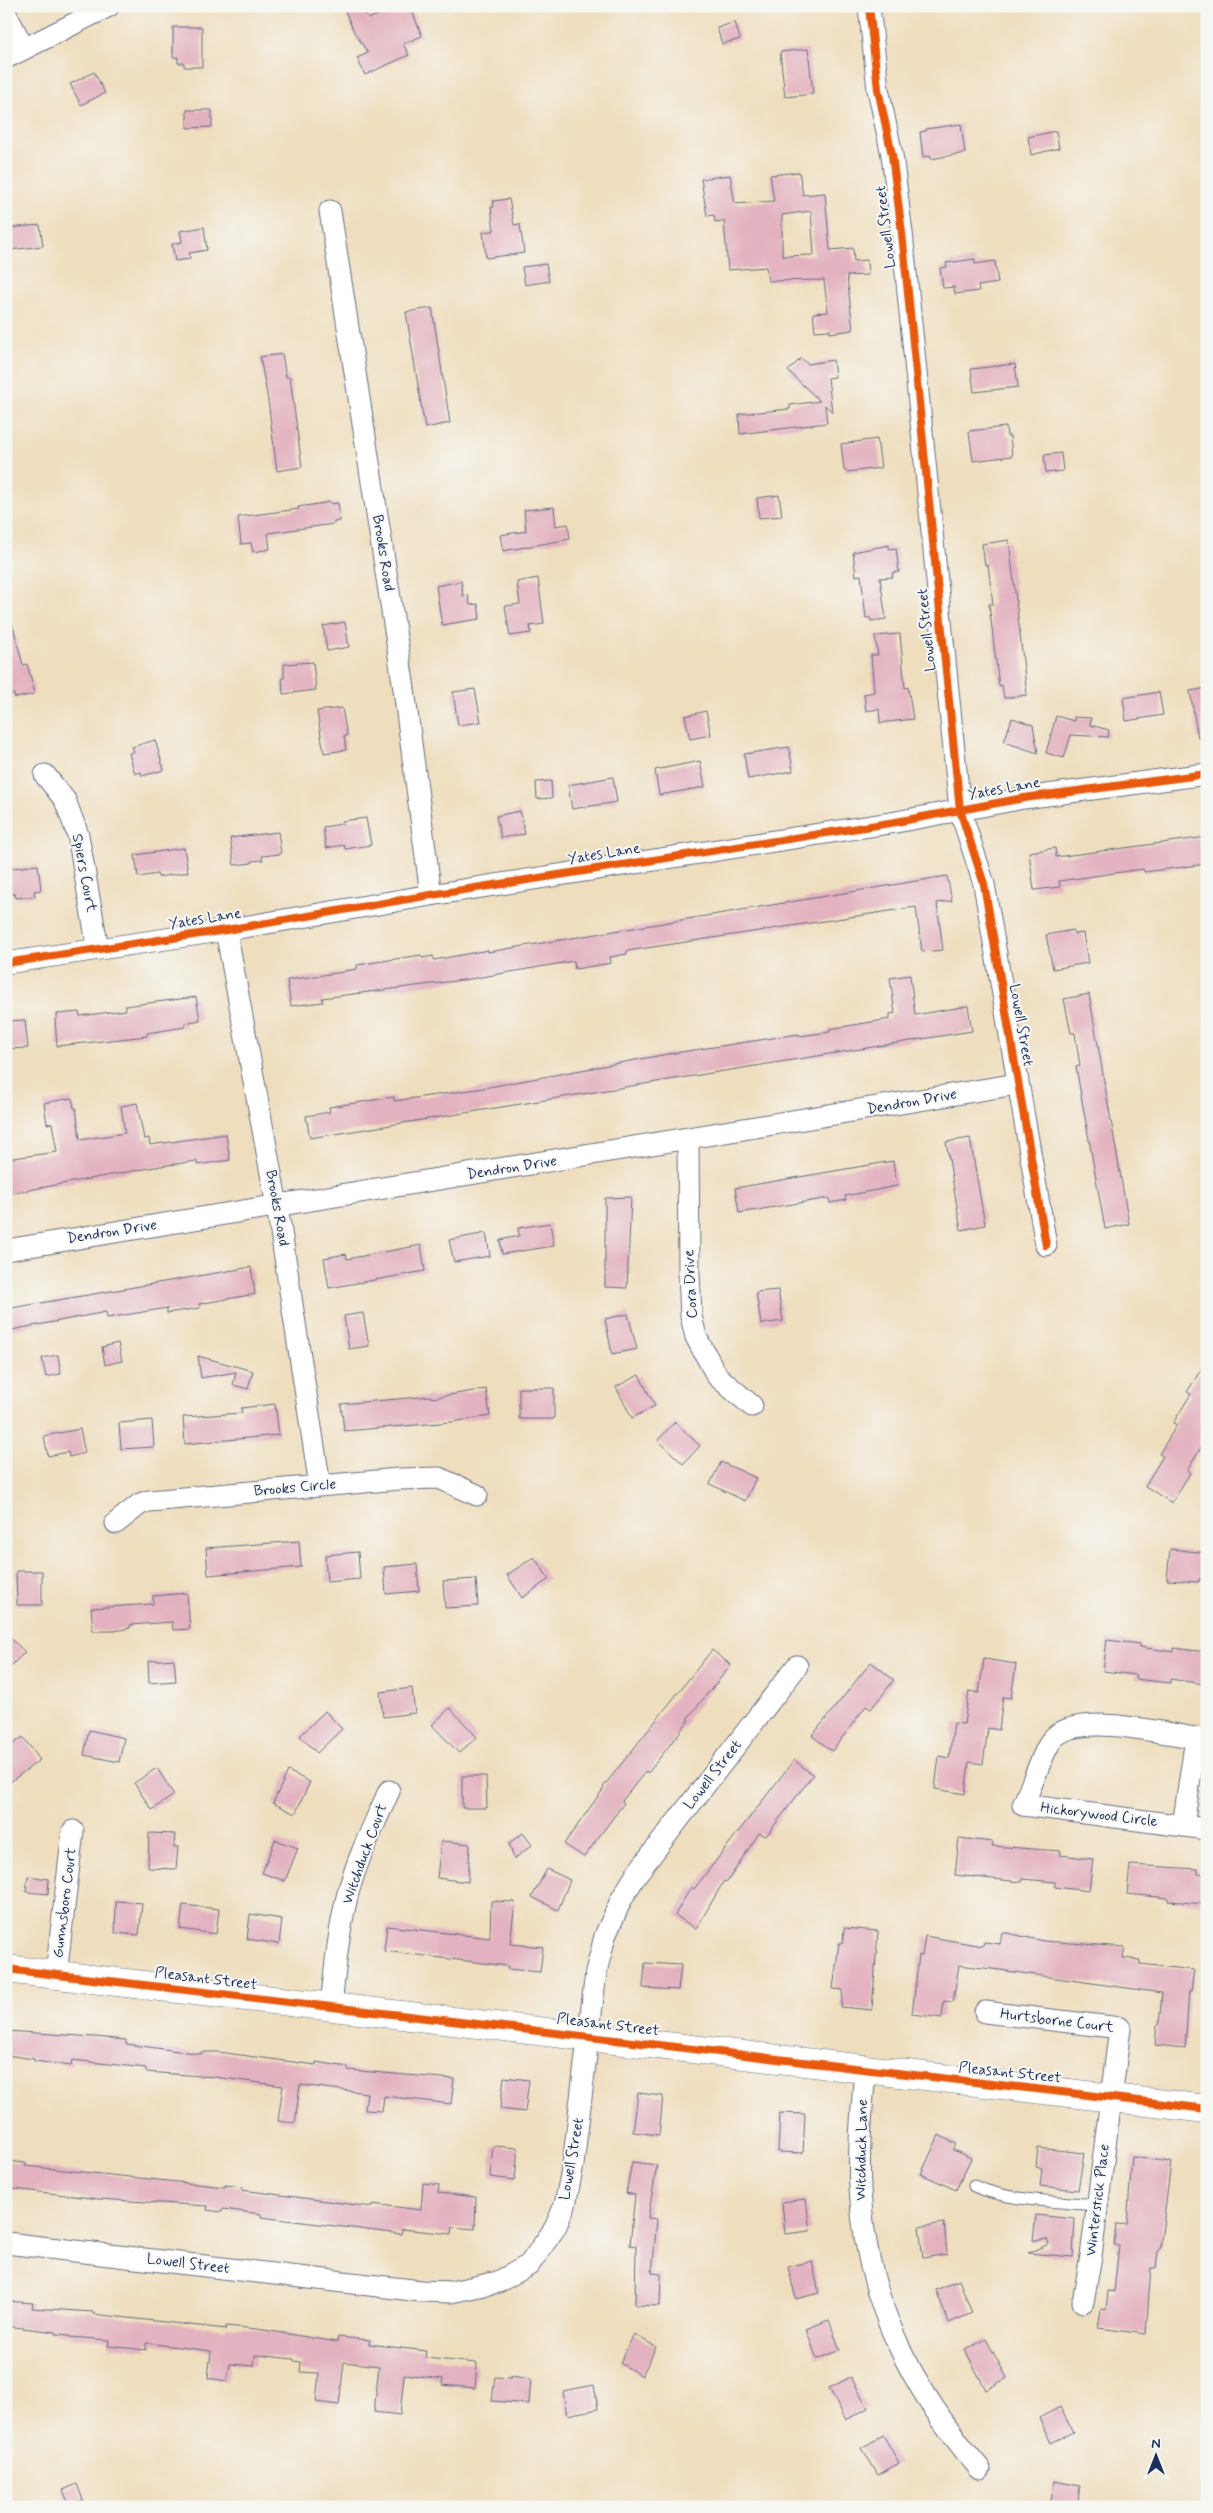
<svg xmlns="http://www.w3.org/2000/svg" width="1213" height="2513" font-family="Mynerve,sans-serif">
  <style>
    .building { fill: #e3b2c0; fill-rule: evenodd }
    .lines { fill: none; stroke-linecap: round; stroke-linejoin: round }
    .lane-casing { stroke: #656c80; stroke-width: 13 }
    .street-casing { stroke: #656c80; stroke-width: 23 }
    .secondary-casing { stroke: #656c80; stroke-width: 29 }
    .lane { stroke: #fff; stroke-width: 11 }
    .street { stroke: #fff; stroke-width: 21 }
    .secondary { stroke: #fff; stroke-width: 28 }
    .cycleway-casing { stroke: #f6f6f2; stroke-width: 11 }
    .cycleway { stroke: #e8590c; stroke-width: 8 }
    .labels { text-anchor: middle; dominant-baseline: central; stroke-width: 4; stroke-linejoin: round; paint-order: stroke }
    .street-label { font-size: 15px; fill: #1b2f5e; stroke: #f6f6f2 }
  </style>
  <rect width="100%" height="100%" fill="#f6f6f2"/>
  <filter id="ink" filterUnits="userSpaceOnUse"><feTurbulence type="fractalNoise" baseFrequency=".02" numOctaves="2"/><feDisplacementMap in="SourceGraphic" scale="10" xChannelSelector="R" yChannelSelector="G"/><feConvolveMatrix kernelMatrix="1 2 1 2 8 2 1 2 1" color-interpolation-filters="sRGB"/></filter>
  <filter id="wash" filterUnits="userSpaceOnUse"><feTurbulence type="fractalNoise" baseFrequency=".0096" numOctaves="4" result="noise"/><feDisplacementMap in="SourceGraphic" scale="20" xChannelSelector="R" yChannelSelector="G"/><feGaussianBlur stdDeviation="1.12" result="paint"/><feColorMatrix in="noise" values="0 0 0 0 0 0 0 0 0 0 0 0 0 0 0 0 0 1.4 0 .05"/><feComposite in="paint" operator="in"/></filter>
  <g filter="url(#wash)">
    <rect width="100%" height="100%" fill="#efdebe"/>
    <g id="blocks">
      <!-- building -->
      <path class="building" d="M343,6h19l6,13 30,-13h12l12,30 -19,8 6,11 -44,20 -8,-17 11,-5 -14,-21z
        M735,22l5,17 -18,5 -5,-16z
        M173,27h29v40h-18v-4h-6v-6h-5z
        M808,49l5,45 -28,3 -5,-45z
        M94,72l11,21 -24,12 -11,-21z
        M187,110h25v17l-25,1z
        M961,124l4,29 -34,6 -1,-3 -7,1 -3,-25 6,-1v-2z
        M1056,131l3,17 -28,7 -3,-18z
        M799,172l4,23 22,-2 5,57 23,-2 1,13 13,-1 1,15 -21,1 6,54 -23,3v-3l-15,1 -2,-18 15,-1 -4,-32 -56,1 -2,-14 -38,3 -4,-49 -9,1 -1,-7 -7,1 -6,-37 29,-4 5,29 39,-3 -4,-26zM811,211l3,44 -32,1v-41z
        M509,199l5,26 6,-1 4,29 -38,5 -3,-26 11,-1 -3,-24h3l-1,-6z
        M40,225l3,21 -33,4 -2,-22z
        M204,227l3,23 -18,3 1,6 -15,2 -3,-17 10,-2 -2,-11z
        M975,259v5l20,-3 3,22 -20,3 1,5 -24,3 -1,-7 -11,1 -3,-20 7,-1 -1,-4z
        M546,264l3,17 -24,4 -3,-18z
        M432,308l18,115 -25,5 -19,-116z
        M282,354l4,23h4l12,90 -25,4 -9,-71 -8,-43z
        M801,358l7,6 25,-4 2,17 -7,1 4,34 -7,-7 2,18 -87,11 -1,-20 51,-5v-4l30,-4 -32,-30z
        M1015,364l3,23 -44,5 -3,-23z
        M1006,427l1,9h3l2,20 -39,5 -4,-30z
        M877,439l4,29 -34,4 -3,-2 -3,-26z
        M1061,453l2,18 -17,2 -2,-18z
        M779,495l3,21 -23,2 -2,-20z
        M331,502v2l7,-1 2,18 -6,1v2l-66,9 2,16 -17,3 -2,-9 -10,1 -3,-27 61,-8 -1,-2z
        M554,507l2,19 12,-2 2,15 -67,12 -3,-16 26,-4 -2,-21z
        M1009,540l18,155 -23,3 -2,-13 -3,1 -10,-82h4l-5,-39h-3l-3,-21z
        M889,545v4l7,-1 3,24 -7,1 1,4 -13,1 6,41 -15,2v-3h-5l-5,-43 -5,1 -3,-24z
        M538,578l6,46 -14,2 1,7 -21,3 -5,-30 15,-2 -3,-22z
        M461,581l2,15 5,-1 2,10 8,-1 2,15 -38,6 -6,-39z
        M345,622l4,25 -22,4 -4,-25z
        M6,623h6l11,42 4,-1 7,25v5l-19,4 -1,-4 -8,3z
        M900,634l5,54 3,-1 5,32 -33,4 -1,-14 -13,2 -2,-17 10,-2 -3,-37h7l-3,-19z
        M313,662l3,28 -33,4 -1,-16h2v-14z
        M1207,688v49l-9,1 -8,-47z
        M475,689l6,33 -23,3 -5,-33z
        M1159,692l4,23 -37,6 -3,-23z
        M342,708l5,28h-3l2,14 -22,3 -7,-42z
        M706,711l5,24 -21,4 -5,-23z
        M1056,716l18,5v-4l17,1 -1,7 19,5 -1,7 -37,-2 -7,23 -18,-5z
        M1012,718l21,7 5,28 -34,-11z
        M155,740l9,30 -22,6 -1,-4 -6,2 -6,-21 5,-1 -2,-5z
        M789,747l4,24 -45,8 -4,-25z
        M700,761l5,26 -46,8 -4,-25z
        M613,777l4,25 -45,7 -4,-24z
        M551,781l1,17 -15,1 -1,-17z
        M520,811l5,23 -24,4 -5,-22z
        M366,818l5,27 -26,4 -1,-4 -18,3 -3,-21 19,-3v-3z
        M278,832l3,22 -19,2 1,4 -11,1v2l-18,2 -4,-27z
        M1207,837v27l-63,8 -1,-3 -84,12 1,6 -26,3 -5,-38 26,-4 1,9z
        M184,848l4,24 -30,5 -1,-3 -19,3 -3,-22z
        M38,865l3,25 -7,1 1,5 -19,2 -1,-4 -9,-1v-24z
        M947,876l5,25 -15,2 6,47 -21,2 -6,-45 -289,44v3l-17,3 1,6 -36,6 -1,-8 -104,18 -148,19 1,4 -32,4 -4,-26 57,-8v-1l13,-2v-4l64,-10 1,3 11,-2 1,4 54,-10v2z
        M1073,930l1,4 9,-1 5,30 -35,6 -7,-34z
        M910,975l5,40 53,-9 4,25 -662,107 -4,-22 24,-4 -1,-5 65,-10v4l84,-12 190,-35 131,-20v2l31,-4 -1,-3 61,-10v-5l5,-1 -5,-35z
        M1089,994l40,230 -24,5 -29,-162 4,-1 -5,-33h-4l-7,-34z
        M196,997l4,23 -15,3v4l-38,6v3l-90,10 -2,-27h2v-5l22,-2 1,4 46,-6 -1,-4z
        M25,1020l3,28 -22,1v-28z
        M72,1098l2,10h2l4,32 45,-7 -4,-27 16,-3 7,36 5,-1 1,7 76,-11 4,26 -33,5v-4l-36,5 -155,28v-35l51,-7 -5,-29 -5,1 -3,-21z
        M970,1138l15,87 -24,5 -15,-88z
        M893,1161l4,25 -52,10 1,4 -16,3 -1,-5 -90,15 -4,-25z
        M631,1197l-4,91 -22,-1v-89z
        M550,1223l4,23 -52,8 -2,-14 19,-4 -1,-8z
        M486,1233l4,23 -36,6 -5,-22z
        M421,1245l4,26 -96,17 -5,-30 22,-4 1,5z
        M251,1267l4,27 -56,10 1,4 -33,5v-5l-60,10 -1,-6 -100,19v-22z
        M778,1290l5,31 -22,3 -5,-32z
        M363,1313l6,33 -20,3 -5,-33z
        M628,1314l9,35 -25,5 -7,-35z
        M118,1343l4,18 -17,4 -3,-18z
        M58,1355l3,19 -15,3 -4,-19z
        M198,1356l55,15 -5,18 -15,-4 3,-13 -35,6z
        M1207,1360v69l-6,10 4,2 -18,30 3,2 -18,30 -27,-17 18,-30 -4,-2 18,-29 -4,-2 18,-29 -4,-2z
        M639,1375l16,31 -23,12 -16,-31z
        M519,1388h35v31h-35z
        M486,1389l4,27 -38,6 -108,9 -3,-27 90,-8v2z
        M275,1404l4,31 -94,9 -2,-27 59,-4 -1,-5z
        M152,1420l2,27 -33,2 -2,-26z
        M675,1422l25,24 -17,18 -25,-24z
        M80,1429l5,24 -16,4 -1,-5 -20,4 -4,-20z
        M721,1462l35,16 -11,23 -35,-17z
        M299,1541l2,26 -93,8 -2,-27z
        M1170,1549l37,4v27l-8,-1v3l-32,-2z
        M358,1552l2,27 -33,3 -2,-27z
        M534,1557l15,22 -27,19 -15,-23z
        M417,1564l2,27 -33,3 -2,-27z
        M16,1571h26v34h-25z
        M476,1579l2,27 -33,2 -2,-27z
        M187,1593l3,36 -17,1 -1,-8 -42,3v3l-15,3h-22l-2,-23 62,-4v-8z
        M6,1634l19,18 -19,19z
        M1107,1640l33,4v3l33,5v-4l34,4v30l-3,2 -34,-5v4l-35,-4 1,-4 -33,-4z
        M712,1650l19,15 -44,54 2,1 -41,53 -2,-2 -24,30 2,2 -40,54 -20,-13 40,-56 -1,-1z
        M174,1659l2,22 -27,2 -1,-22z
        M984,1659l32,5 -5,34 -8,-1 -4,33 -11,-2 -5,36 -14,-2 -4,32 -30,-5 4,-33 10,2 5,-35 10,1 5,-33 10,2z
        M871,1662l23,18 -23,29 -5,-3 -34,45 -20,-15z
        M412,1688l3,25 -32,4 -3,-25z
        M450,1708l27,29 -18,16 -27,-28z
        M325,1711l17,18 -25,24 -17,-17z
        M89,1730l35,8 -5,24 -35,-7z
        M23,1737l17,23 -34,25v-36z
        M794,1760l19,15 -47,61 -7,-3 -32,49 -3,-1 -28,48 -21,-14 16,-28 3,2z
        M157,1768l17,27 -22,15 -18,-27z
        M288,1771l22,11 -15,32 -22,-11z
        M462,1776h24l1,32h-25z
        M149,1833l26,1 -1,13h4l-2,22 -28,-1z
        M523,1833l9,12 -18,14 -5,-16z
        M959,1838l34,4 -1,4 69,5 -1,4 33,4 -4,32 -34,-4v-5l-32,-3 -1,3 -67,-7z
        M275,1840l23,8 -13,33 -23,-8z
        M441,1841l29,3 -2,38 -31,-4z
        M1130,1865l68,4v5l9,1v29l-39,-3v-3l-41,-4z
        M547,1869l23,11 -12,30 -26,-13z
        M28,1876l21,3 -1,15 -22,-2z
        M116,1901l26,2 -3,32 -24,-2z
        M491,1901l24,1 -5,42 33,3 -3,25 -33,-3 1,-3 -124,-15 3,-25 103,12z
        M183,1905l36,4 -3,25 -36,-5z
        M250,1914l32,5 -3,25 -32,-5z
        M844,1928l34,3 -6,79 -31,-3 2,-17 -10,-1 6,-46h4z
        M1002,1932l42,9 81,6 -2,11 17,2v4l54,6 -3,21h-2l-4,57 -30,-3 2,-20h2l3,-32 -162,-23 -41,-5 -6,37 -9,-1 -2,17 -30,-4 7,-59 3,1 3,-20 58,10 1,-4 16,2z
        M645,1963l36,2 -3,25 -35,-2z
        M6,2031l89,6 31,3v4l75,10v-2h17l98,13v-3l32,5v3l106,9 -3,25 -67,-8 -2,15 -17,-1 2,-17 -67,-8 -5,38 -17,-2 5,-35 -68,-9 -69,-5v-4l-74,-8 -1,6 -37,-5v-2l-28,-4z
        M504,2077l25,3 -4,32 -25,-3z
        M638,2093l25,3 -4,39 -26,-3z
        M780,2113l25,1 -2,39 -25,-1z
        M939,2135l17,9 -3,6 18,8 -15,32 -35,-16z
        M493,2146l25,2 -3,32 -25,-3z
        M1038,2148l46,5 -6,37 -38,-4 2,-18 -6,-1z
        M1132,2157l39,5 -11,87h-2l-2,19h-5l-5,66 -48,-6 3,-19 5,1 2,-19 6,1 5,-47h-5l2,-20 11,-1z
        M6,2161l20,2 -1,3 200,21v-2l18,2 -1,3 130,17v-3l49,6 2,-27 16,2 -1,8 38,4 -1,32 -23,-2 -1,7 -49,-5 -1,5 -140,-17v-3l-38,-5 -1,3 -15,-2 1,-4 -109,-7 -93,-11z
        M632,2162l25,3 -9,53 9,1 -5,54 9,1 -1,32 -25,-1 1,-59 -6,-1 5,-50 -9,-2z
        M806,2199l4,32 -25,3 -3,-32z
        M1036,2215l39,4 -2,38 -45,-4 21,-9 -2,-5 -14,2z
        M944,2223l3,31 -24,4 -4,-31z
        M812,2261l7,32 -23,6 -8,-32z
        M959,2280l13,33 -23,10 -13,-33z
        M6,2301l27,2 -1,5 61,4v2l133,15v-3l32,3 79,13 1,-5 32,3 -1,4 57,7 -1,7 52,5 -2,25 -33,-3 1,-6 -39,-5 -4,41 -26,-3 5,-46 -35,-4 -5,43 -23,-3 3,-29 -19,-1 1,-10 -7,-1v-2l-39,-4 -1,11 -24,-2 -3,17 -19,-3 3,-27 -65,-8v7l-18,-2 -20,-2 1,-6 -40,-3v-2l-13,-1v-2l-50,-6z
        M829,2320l11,30 -23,9 -11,-30z
        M634,2334l22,13 -14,29 -22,-13z
        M986,2339l21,39 -21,12 -21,-40z
        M511,2376l20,3 -2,25 -37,-3 3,-24 16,1z
        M851,2377l17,31 -22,12 -17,-32z
        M594,2385l4,24 -31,6 -4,-24z
        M1060,2407l13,25 -22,11 -12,-25z
        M883,2435l16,28 -21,12 -16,-27z
        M1054,2481l26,5 -3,21h-27z
        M77,2484l6,16 -14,5 -6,-15z"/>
    </g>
  </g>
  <g filter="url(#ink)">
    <use href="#blocks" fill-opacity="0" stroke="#656c80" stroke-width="1"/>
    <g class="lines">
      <!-- lane casing -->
      <g class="lane-casing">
        <path id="lane" d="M974,2186c37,16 83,15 123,19"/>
      </g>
      <!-- street casing -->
      <g class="street-casing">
        <path id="street" d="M869,6l9,83 14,66 10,78 58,577 24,74 62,361
          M6,14l18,35
          M6,58l103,-52
          M330,211l73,471 28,213
          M45,775l20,25 13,35 20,114
          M226,930l51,276 43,280
          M6,963l220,-33 205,-35 465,-73 128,-24 183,-24
          M688,1139l1,134 2,43 5,21 21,39 35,30
          M6,1250l1011,-166
          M116,1523l24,-19 9,-3 250,-22 40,-1 38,17
          M1183,1826l13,-88c-34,-5 -123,-28 -145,3 -10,15 -20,47 -28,64l184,24
          M56,1975l17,-144
          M331,2007c4,-37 7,-73 16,-110 9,-36 27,-72 42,-106
          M985,2012l135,16 -29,228 -8,46
          M865,2070c-3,39 -7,79 -5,118 5,110 50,199 120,281
          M6,2243l415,48 30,1 47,-10 31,-17 26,-37 10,-23 8,-40 23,-193 9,-36 17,-38 16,-26 159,-206"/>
      </g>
      <!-- secondary casing -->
      <g class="secondary-casing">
        <path id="secondary" d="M6,1969l1201,140"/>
      </g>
      <!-- lane -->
      <use href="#lane" class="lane"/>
      <!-- street -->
      <use href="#street" class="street"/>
      <!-- secondary -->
      <use href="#secondary" class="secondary"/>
      <!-- cycleway casing -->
      <g class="cycleway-casing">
        <path id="cycleway" d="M869,6l9,83 14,66 10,78 58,577 24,74 62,361
          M6,963l220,-33 205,-35 465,-73 128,-24 183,-24
          M6,1969l1201,140"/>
      </g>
      <!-- cycleway -->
      <use href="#cycleway" class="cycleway"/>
    </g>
  </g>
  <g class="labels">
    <!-- street labels -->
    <g class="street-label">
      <text transform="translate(886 227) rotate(-97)">Lowell Street</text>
      <text transform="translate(383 553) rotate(81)">Brooks Road</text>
      <text transform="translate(927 630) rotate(-96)">Lowell Street</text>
      <text transform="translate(1004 789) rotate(-10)">Yates Lane</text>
      <text transform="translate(604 854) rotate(-9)">Yates Lane</text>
      <text transform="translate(84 873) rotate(79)">Spiers Court</text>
      <text transform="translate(205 919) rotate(-9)">Yates Lane</text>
      <text transform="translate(1021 1025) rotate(80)">Lowell Street</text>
      <text transform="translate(912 1102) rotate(-10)">Dendron Drive</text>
      <text transform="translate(512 1168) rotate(-9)">Dendron Drive</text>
      <text transform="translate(277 1208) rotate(80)">Brooks Road</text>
      <text transform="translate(112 1232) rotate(-9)">Dendron Drive</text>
      <text transform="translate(691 1284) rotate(-93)">Cora Drive</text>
      <text transform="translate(295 1488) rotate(-5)">Brooks Circle</text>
      <text transform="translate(713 1775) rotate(-52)">Lowell Street</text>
      <text transform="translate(1099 1815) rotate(7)">Hickorywood Circle</text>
      <text transform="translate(365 1854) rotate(-70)">Witchduck Court</text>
      <text transform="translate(65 1903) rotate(-83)">Gunnsboro Court</text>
      <text transform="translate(206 1979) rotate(7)">Pleasant Street</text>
      <text transform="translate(1057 2021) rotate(7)">Hurtsborne Court</text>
      <text transform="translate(608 2025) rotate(7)">Pleasant Street</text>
      <text transform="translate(1010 2073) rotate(6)">Pleasant Street</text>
      <text transform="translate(862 2150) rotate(-89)">Witchduck Lane</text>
      <text transform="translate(572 2159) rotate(-80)">Lowell Street</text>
      <text transform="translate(1098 2200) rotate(-83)">Winterstick Place</text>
      <text transform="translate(188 2264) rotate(7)">Lowell Street</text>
    </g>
  </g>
  <!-- margin -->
  <rect width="1213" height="2513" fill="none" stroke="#f6f6f2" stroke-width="25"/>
  <!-- north arrow -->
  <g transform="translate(1156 2456)" stroke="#f6f6f2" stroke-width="4" paint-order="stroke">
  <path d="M0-4L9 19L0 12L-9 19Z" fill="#1b2f5e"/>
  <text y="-8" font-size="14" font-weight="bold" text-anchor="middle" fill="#1b2f5e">N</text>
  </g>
</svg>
